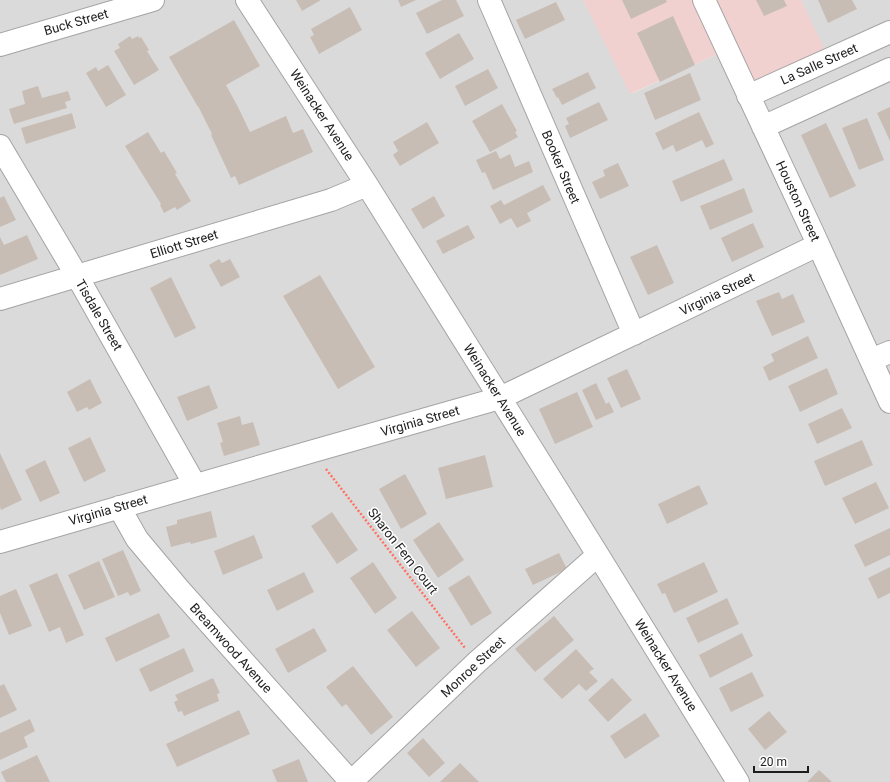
<svg xmlns="http://www.w3.org/2000/svg" width="890" height="782" font-family="Roboto,sans-serif">
  <style>
    .residential { fill: #dbdada }
    .commercial { fill: #f1d1d0 }
    .building { fill: #c7bdb5 }
    .lines { fill: none; stroke-linecap: round; stroke-linejoin: round }
    .minor-casing { stroke: #a4a4a4; stroke-width: 24 }
    .path { stroke: #ff7263; stroke-width: 2.5; stroke-dasharray: 2 2; stroke-linecap: butt }
    .minor { stroke: #fff; stroke-width: 22 }
    .labels { text-anchor: middle; dominant-baseline: central; stroke-width: 3; stroke-linejoin: round; paint-order: stroke }
    .street-label { font-size: 13px; fill: #1d1d1d; stroke: #fff }
  </style>
  <rect width="100%" height="100%" fill="#efeae2"/>
  <!-- residential -->
  <path class="residential" d="M0,0h583l48,94 89,-41 170,363v366h-890z
    M801,0h89v377l-136,-292 71,-33z"/>
  <!-- commercial -->
  <path class="commercial" d="M583,0h218l25,52 -72,33 -19,-39 -105,48z"/>
  <!-- building -->
  <path class="building" d="M296,0h25l-19,11z
    M398,0h18l-15,7z
    M442,0h14l8,16 -37,18 -11,-21z
    M622,0h44l1,2 -36,17z
    M756,0h28l3,6 -23,10z
    M818,0h34l5,9 -29,14z
    M556,2l9,18 -40,19 -9,-19z
    M350,7l12,23 -43,24 -9,-17 4,-2 -3,-6z
    M673,16l22,49 -35,17 -23,-49z
    M234,20l26,46 -34,19 12,22 12,25 36,-16 7,17 10,-4 10,23 -74,33 -4,-9 -4,2 -20,-43 1,-1 -14,-28v1l-29,-50z
    M459,33l15,26 -34,20 -15,-26z
    M130,36l2,3 6,-3 1,2 2,-1 8,13 -2,1 12,19 -25,15 -20,-34 6,-3 -2,-4z
    M108,65l18,30 -20,12 -20,-34 10,-6 2,4z
    M488,69l10,19 -33,18 -10,-20z
    M588,72l8,16 -34,17 -4,-8 -1,1 -5,-9z
    M690,73l11,27 -46,20 -11,-27z
    M38,86l4,12 26,-7 3,9 -6,2 2,6 -53,16 -5,-15 16,-5 -3,-13z
    M599,102l9,18 -38,18 -5,-12 4,-2 -3,-6z
    M502,104l15,27 -2,1 3,5 -28,15 -18,-31z
    M890,107v34l-13,-28z
    M699,112l15,32 -8,4 -4,-8 -26,12 -3,-7 -10,5 -8,-17z
    M72,113l4,15 -50,16 -5,-16z
    M867,118l17,42 -25,10 -17,-42z
    M427,122l12,21 -39,23 -7,-11 5,-4 -5,-9z
    M826,123l30,63 -26,12 -29,-63z
    M148,132l13,21 3,-2 13,22 -2,1 16,27 -14,9 -2,-3 -11,6 -4,-8 1,-1 -36,-58z
    M496,151l4,8 10,-5 5,13 14,-6 4,11 -40,18 -8,-18 -3,1 -6,-13z
    M724,159l9,21 -52,22 -9,-21z
    M618,163l11,23 -29,13 -8,-17 13,-6 -2,-6z
    M543,185l8,15 -24,13 4,8 -14,7 -6,-10 -11,6 -10,-18 11,-6 3,5z
    M744,188l9,24 -43,18 -10,-24z
    M4,196l12,24 -16,7v-29z
    M434,196l11,20 -22,13 -12,-20z
    M753,223l11,24 -32,15 -11,-24z
    M468,225l7,13 -32,16 -7,-13z
    M27,235l11,24 -38,16v-38l4,8z
    M657,245l17,38 -26,12 -18,-38z
    M219,259l3,4 8,-4 10,18 -19,10 -12,-22z
    M320,275l55,92 -37,22 -55,-93z
    M171,277l25,51 -21,10 -25,-50z
    M779,292l3,7 11,-5 12,28 -33,14 -16,-35z
    M808,336l10,22 -49,23 -6,-14 11,-6 -3,-7z
    M827,368l11,26 -38,18 -12,-26z
    M627,369l14,30 -20,9 -14,-30z
    M90,379l12,24 -13,7 -2,-3 -10,5 -10,-20z
    M596,383l10,21 3,-2 5,10 -18,8 -14,-30z
    M209,385l9,23 -31,13 -10,-24z
    M577,392l16,35 -38,17 -16,-35z
    M842,408l10,20 -35,16 -9,-20z
    M240,416l2,9 11,-3 7,23 -36,11 -4,-13 3,-1 -6,-19z
    M90,437l16,34 -22,11 -16,-34z
    M862,440l11,25 -48,21 -11,-25z
    M0,453l22,47 -21,10 -1,-3z
    M485,455l8,32 -47,12 -8,-31z
    M45,460l15,33 -20,9 -15,-32z
    M405,474l22,40 -26,15 -22,-40z
    M876,482l13,26 -34,16 -13,-26z
    M699,485l9,19 -41,20 -9,-20z
    M211,511l6,26 -26,7 -1,-2 -19,5 -5,-20 11,-3v-4z
    M332,512l26,38 -21,14 -26,-38z
    M439,522l25,38 -26,18 -25,-38z
    M890,528v27l-25,12 -11,-22z
    M254,535l9,23 -40,17 -9,-24z
    M123,550l18,41 -11,5 -2,-4 -10,4 -16,-37z
    M559,553l8,16 -34,16 -8,-16z
    M99,561l16,36 -31,13 -16,-35z
    M373,562l24,36 -22,16 -25,-36z
    M704,562l14,30 -44,21 -9,-20 -3,1 -5,-10z
    M890,567v26l-12,6 -10,-21z
    M304,572l10,20 -37,19 -10,-21z
    M57,573l27,62 -18,8 -6,-16 -11,5 -20,-47z
    M469,575l23,38 -21,13 -23,-38z
    M16,589l16,37 -23,9 -9,-22v-17z
    M727,598l12,26 -41,19 -12,-25z
    M412,611l28,37 -24,19 -29,-37z
    M159,613l11,24 -54,25 -11,-24z
    M554,616l20,24 -39,32 -20,-23z
    M314,628l13,23 -39,22 -13,-24z
    M742,633l11,23 -43,22 -11,-23z
    M184,648l10,23 -44,21 -11,-23z
    M576,649l18,20 -5,3 9,9 -12,10 -7,-7 -17,15 -19,-20z
    M353,666l40,51 -22,18 -25,-31 -4,3 -16,-20z
    M752,672l12,24 -33,16 -12,-24z
    M213,678l7,15 -3,1 2,7 -35,15 -2,-5 -4,1 -4,-10 4,-2 -3,-5z
    M612,678l20,22 -24,22 -20,-22z
    M4,684l13,26 -17,8v-32z
    M239,710l11,24 -73,33 -11,-23z
    M769,711l18,21 -22,18 -17,-21z
    M645,713l15,23 -35,23 -15,-23z
    M30,719l5,12 -11,6 4,10 -28,13v-27z
    M423,738l22,25 -16,14 -22,-24z
    M37,755l13,27h-44l-5,-10z
    M299,759l9,23h-31l-5,-12z
    M460,763l19,19h-39z
    M819,770l13,12h-25z"/>
  <g class="lines">
    <!-- minor casing -->
    <g class="minor-casing">
      <path id="minor" d="M247,0l120,185 231,370 140,227
        M489,0l145,334
        M704,0l108,231 78,171
        M0,45l153,-45
        M748,96l142,-64
        M763,127l127,-58
        M0,146l77,130 118,209
        M0,299l331,-99 36,-15
        M871,360l19,-8
        M119,507l18,32 41,49 173,194
        M0,542l317,-92 183,-52 318,-153
        M351,782l126,-120 121,-107"/>
    </g>
    <!-- path -->
    <path class="path" d="M326,469l139,179"/>
    <!-- minor -->
    <use href="#minor" class="minor"/>
  </g>
  <g class="labels">
    <!-- street labels -->
    <g class="street-label">
      <text transform="translate(76 22) rotate(-16)">Buck Street</text>
      <text transform="translate(819 64) rotate(-24)">La Salle Street</text>
      <text transform="translate(322 115) rotate(57)">Weinacker Avenue</text>
      <text transform="translate(561 167) rotate(67)">Booker Street</text>
      <text transform="translate(798 201) rotate(65)">Houston Street</text>
      <text transform="translate(184 244) rotate(-17)">Elliott Street</text>
      <text transform="translate(717 294) rotate(-26)">Virginia Street</text>
      <text transform="translate(99 315) rotate(60)">Tisdale Street</text>
      <text transform="translate(495 390) rotate(58)">Weinacker Avenue</text>
      <text transform="translate(420 421) rotate(-16)">Virginia Street</text>
      <text transform="translate(108 510) rotate(-16)">Virginia Street</text>
      <text transform="translate(403 551) rotate(52)">Sharon Fern Court</text>
      <text transform="translate(231 648) rotate(48)">Breamwood Avenue</text>
      <text transform="translate(666 665) rotate(58)">Weinacker Avenue</text>
      <text transform="translate(473 667) rotate(-43)">Monroe Street</text>
    </g>
  </g>
  <!-- scale -->
  <path d="M754 766v6h54v-6" fill="none" stroke="#1d1d1d" stroke-width="2"/>
  <text x="760" y="766" font-size="12" fill="#1d1d1d" stroke="#ffffff" stroke-width="3" paint-order="stroke">20 m</text>
</svg>
